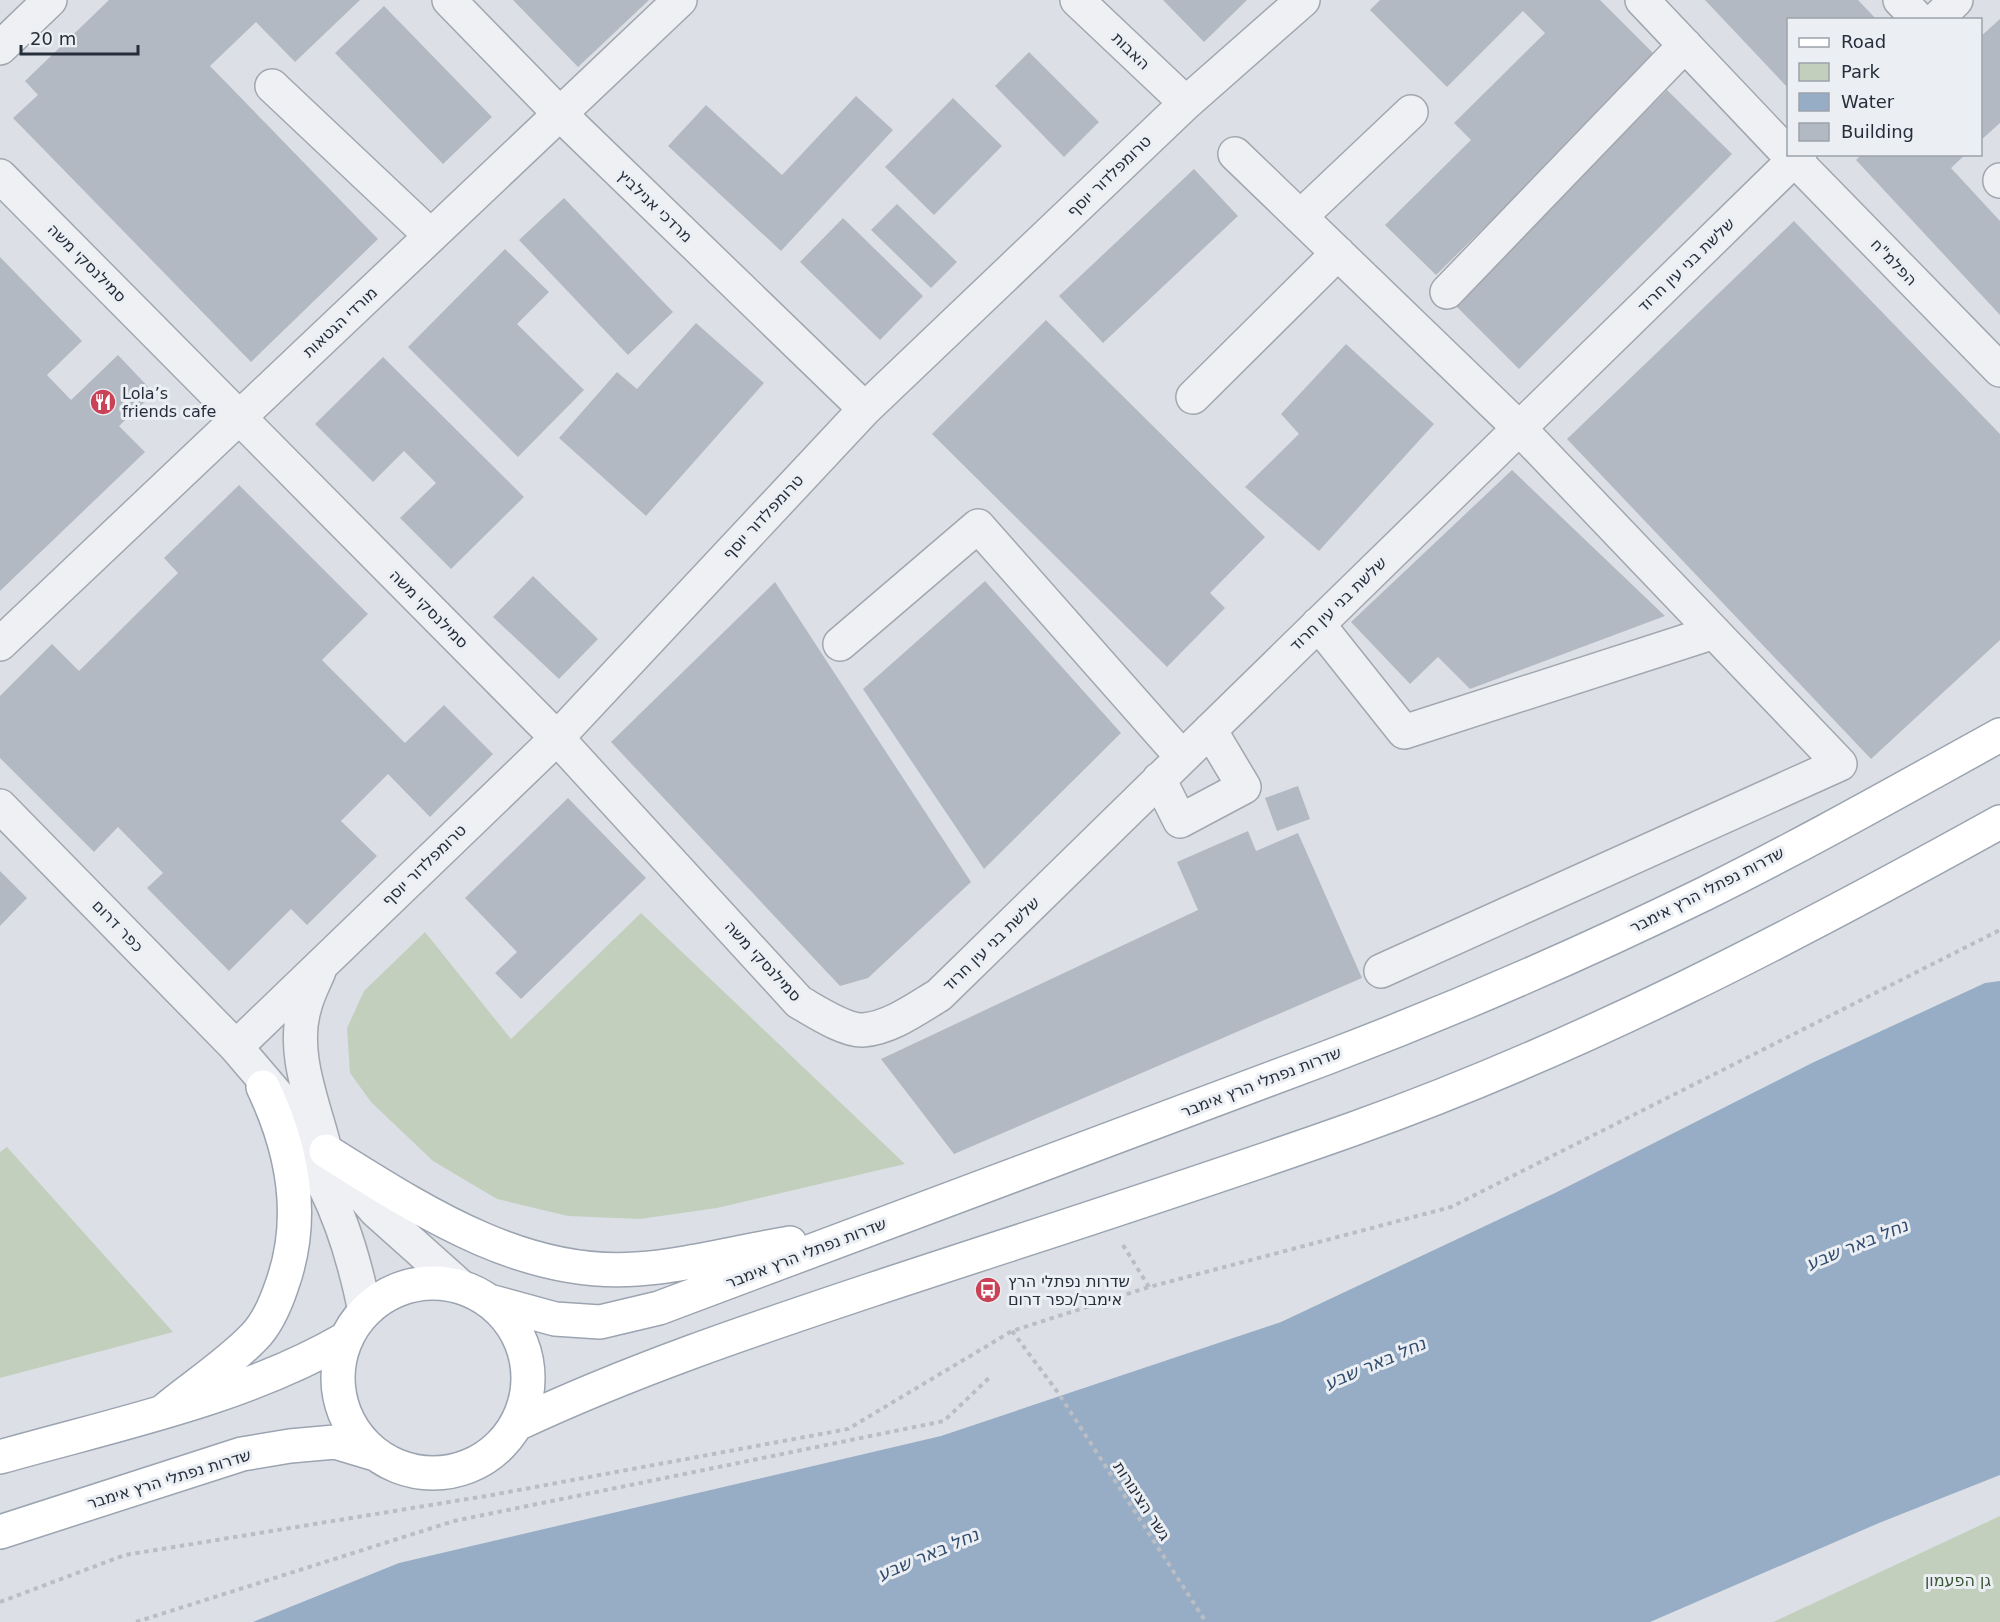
<svg xmlns="http://www.w3.org/2000/svg" width="2000" height="1622" font-family="'DejaVu Sans',Heebo,sans-serif">
  <style>
    .green { fill: #c2cfbd }
    .water { fill: #97adc5 }
    .building { fill: #b3b9c2 }
    .lines { fill: none; stroke-linecap: round; stroke-linejoin: round }
    .minor-casing { stroke: #a2a7af; stroke-width: 36 }
    .major-casing { stroke: #9ca4b1; stroke-width: 36 }
    .path { stroke: #babec4; stroke-width: 4; stroke-dasharray: 4.5 4.5; stroke-linecap: butt }
    .minor { stroke: #eef0f4; stroke-width: 33 }
    .major { stroke: #fff; stroke-width: 33 }
    .labels { text-anchor: middle; dominant-baseline: central; stroke-width: 6; stroke-linejoin: round; paint-order: stroke }
    .street-label { font-size: 16px; fill: #262e3b; stroke: #ebeff4 }
    .poi-label { font-size: 16px; fill: #262e3b; stroke: #ebeff4; text-anchor: start }
    .park-label { font-size: 16px; fill: #3a5734; stroke: #ebeff4 }
    .water-label { font-size: 18px; font-style: italic; fill: #324c6e; stroke: #ebeff4 }
  </style>
  <rect width="100%" height="100%" fill="#dce0e6"/>
  <!-- green -->
  <path class="green" d="M641,913l264,251 -188,44 -77,11 -72,-3 -71,-17 -64,-38 -62,-59 -21,-29 -3,-45 17,-37 61,-59 86,107z
    M7,1147l166,185 -173,46v-226z
    M2000,1516v106h-227z"/>
  <!-- water -->
  <path class="water" d="M2000,981v494l-121,48 -229,99h-1397l146,-59 542,-127 340,-114 274,-129 257,-130 173,-80z"/>
  <!-- building -->
  <path class="building" d="M109,0h251l-65,62 -39,-40 -46,44 168,173 -127,123 -238,-244 25,-23 -13,-14z
    M513,0h136l-71,67z
    M1163,0h84l-43,42z
    M1380,0h220l57,57 -221,218 -51,-50 86,-85 -17,-17 91,-90 -22,-22 -76,76 -77,-77z
    M1705,0h153l19,20h-89v68z
    M384,6l108,111 -49,47 -108,-111z
    M2000,19v104l-20,18v-104z
    M1029,52l70,70 -35,35 -69,-71z
    M1667,90l65,64 -213,215 -65,-65z
    M856,96l37,34 -112,121 -113,-105 38,-41 76,70z
    M953,98l49,48 -68,69 -49,-48z
    M1862,154h104l-15,14 49,53v94l-144,-155z
    M1194,169l44,47 -135,127 -44,-47z
    M564,198l109,114 -45,43 -109,-115z
    M897,204l60,58 -26,26 -60,-58z
    M843,218l80,78 -43,44 -80,-78z
    M1794,221l206,213v206l-129,119 -304,-320z
    M505,249l44,43 -32,32 67,66 -66,67 -110,-110z
    M0,257l82,84 -35,34 24,25 47,-45 36,38 -35,33 26,26 -145,139z
    M1046,320l219,217 -55,56 15,15 -58,59 -235,-233z
    M696,323l68,60 -118,133 -87,-78 58,-66 20,17z
    M1346,344l88,80 -115,127 -74,-64 54,-53 -18,-20z
    M383,357l141,140 -73,72 -51,-51 36,-35 -32,-32 -31,31 -58,-58z
    M1512,470l153,146 -195,73 -32,-32 -28,27 -59,-62z
    M239,485l129,129 -46,46 83,83 39,-38 49,49 -63,63 -42,-43 -47,47 36,35 -70,69 -16,-16 -62,62 -82,-83 16,-15 -45,-46 -24,25 -94,-94v-62l52,-52 27,27 99,-98 -14,-15z
    M533,576l65,63 -39,40 -66,-62z
    M985,581l136,152 -137,136 -121,-180z
    M775,582l196,300 -103,96 -28,8 -229,-244z
    M1298,786l12,33 -33,12 -12,-33z
    M568,798l78,80 -125,121 -26,-26 22,-21 -52,-54z
    M1248,831l8,20 42,-18 64,145 -408,176 -73,-95 317,-149 -21,-48z
    M0,871l27,27 -27,28z"/>
  <g class="lines">
    <!-- minor casing -->
    <g class="minor-casing">
      <path id="minor" d="M449,0l111,114 305,295
        M1077,0l109,103
        M1642,0l146,154
        M1900,0l19,20
        M1936,20l20,-20
        M0,48l50,-48
        M272,86l159,150
        M1235,154l284,274 321,336 -459,207
        M1789,154l211,216
        M0,176l557,562 242,264c16,9 46,29 64,28 27,-2 53,-21 76,-35l861,-841
        M2000,180v1
        M1300,217l111,-105
        M1447,292l238,-247
        M1193,397l145,-144
        M1318,624l86,108 310,-100
        M0,644l680,-644
        M840,644l138,-118 204,231
        M1159,779l21,42 64,-34 -34,-57
        M0,806l236,241 140,164 85,76
        M319,971c-5,12 -11,23 -14,35 -14,44 7,94 18,136
        M236,1047l321,-309 308,-329 321,-306 117,-103
        M303,1148c33,50 50,105 62,163"/>
    </g>
    <!-- major casing -->
    <g class="major-casing">
      <path id="major" d="M326,1151c93,58 196,127 311,118 48,-3 105,-18 153,-26
        M338 1378a95 95 0 1 1 190 0a95 95 0 1 1-190 0Z
        M489,1301l66,18 45,3 59,-14 667,-250c129,-49 255,-104 378,-164 101,-50 198,-105 296,-159
        M165,1410c29,-24 63,-46 89,-73 13,-13 22,-34 28,-52 24,-67 11,-135 -19,-198
        M517,1424c115,-54 234,-94 354,-134 160,-53 322,-104 482,-161 225,-80 438,-191 647,-307
        M0,1457c116,-33 241,-58 345,-118
        M0,1532l242,-78 48,-8 45,-4 40,12"/>
    </g>
    <!-- path -->
    <path class="path" d="M1123,1245l26,42
      M1012,1331l47,63 147,228
      M0,1602l125,-47 367,-60 356,-66 164,-98 137,-44 302,-80 549,-277
      M136,1622l318,-101 490,-100 46,-44"/>
    <!-- minor -->
    <use href="#minor" class="minor"/>
    <!-- major -->
    <use href="#major" class="major"/>
  </g>
  <!-- icons -->
  <defs>
    <g id="restaurant-disc" transform="scale(1.35)"><circle r="9.5" fill="#ca4256" stroke="#ebeff4"/><path d="M-5-6h1v4h1v-4h1v4h1v-4h1v5L-1.5 .5V6h-2V.5L-5-1ZM5-6V6H3V1.5H1.5Q1.5-4 5-6Z" fill="#fff"/></g>
    <g id="bus-disc" transform="scale(1.35)"><circle r="9.5" fill="#ca4256" stroke="#ebeff4"/><path d="M-5-6H5V4H4V6H2V4H-2V6H-4V4H-5ZM-3.5-4V0h7V-4ZM-3.5 1.2v1.5H-2V1.2ZM2 1.2v1.5H3.5V1.2Z" fill="#fff"/></g>
  </defs>
  <g fill-rule="evenodd">
    <use href="#restaurant-disc" x="103" y="402"/>
    <use href="#bus-disc" x="988" y="1290"/>
  </g>
  <g class="labels">
    <!-- street labels -->
    <g class="street-label">
      <text transform="translate(1131 51) rotate(44)">האבות</text>
      <text transform="translate(1109 176) rotate(-44)">טרומפלדור יוסף</text>
      <text transform="translate(655 206) rotate(44)">מרדכי אנילביץ</text>
      <text transform="translate(1894 262) rotate(46)">הפלמ"ח</text>
      <text transform="translate(87 263) rotate(45)">סמילנסקי משה</text>
      <text transform="translate(1686 265) rotate(-44)">שלשת בני עין חרוד</text>
      <text transform="translate(340 322) rotate(-43)">מורדי הגטאות</text>
      <text transform="translate(763 517) rotate(-47)">טרומפלדור יוסף</text>
      <text transform="translate(1338 604) rotate(-44)">שלשת בני עין חרוד</text>
      <text transform="translate(429 609) rotate(45)">סמילנסקי משה</text>
      <text transform="translate(424 865) rotate(-44)">טרומפלדור יוסף</text>
      <text transform="translate(1707 890) rotate(-27)">שדרות נפתלי הרץ אימבר</text>
      <text transform="translate(118 926) rotate(46)">כפר דרום</text>
      <text transform="translate(991 944) rotate(-44)">שלשת בני עין חרוד</text>
      <text transform="translate(763 961) rotate(47)">סמילנסקי משה</text>
      <text transform="translate(1261 1082) rotate(-21)">שדרות נפתלי הרץ אימבר</text>
      <text transform="translate(806 1253) rotate(-21)">שדרות נפתלי הרץ אימבר</text>
      <text transform="translate(169 1479) rotate(-17)">שדרות נפתלי הרץ אימבר</text>
      <text transform="translate(1142 1501) rotate(57)">גשר הצינורות</text>
    </g>
    <!-- poi labels -->
    <g class="poi-label">
      <text x="122" y="393">Lola’s<tspan x="122" dy="18">friends cafe</tspan></text>
      <text x="1008" y="1281">שדרות נפתלי הרץ<tspan x="1008" dy="18">אימבר/כפר דרום</tspan></text>
    </g>
    <!-- park labels -->
    <g class="park-label">
      <text x="1958" y="1580">גן הפעמון</text>
    </g>
    <!-- water labels -->
    <g class="water-label">
      <text transform="translate(1857 1244) rotate(-22)">נחל באר שבע</text>
      <text transform="translate(1375 1363) rotate(-23)">נחל באר שבע</text>
      <text transform="translate(928 1554) rotate(-23)">נחל באר שבע</text>
    </g>
  </g>
  <!-- legend -->
  <rect x="1787" y="18" width="195" height="138" fill="#ebeff4" stroke="#9ca2aa" stroke-width="1.5"/>
  <rect x="1799" y="38" width="30" height="9" fill="#ffffff" stroke="#9ca2aa" stroke-width="1.5"/>
  <text x="1841" y="48" font-size="18" fill="#262e3b">Road</text>
  <rect x="1799" y="63" width="30" height="18" fill="#c2cfbd" stroke="#9ca2aa" stroke-width="1.5"/>
  <text x="1841" y="78" font-size="18" fill="#262e3b">Park</text>
  <rect x="1799" y="93" width="30" height="18" fill="#97adc5" stroke="#9ca2aa" stroke-width="1.5"/>
  <text x="1841" y="108" font-size="18" fill="#262e3b">Water</text>
  <rect x="1799" y="123" width="30" height="18" fill="#b3b9c2" stroke="#9ca2aa" stroke-width="1.5"/>
  <text x="1841" y="138" font-size="18" fill="#262e3b">Building</text>
  <!-- scale -->
  <path d="M21 45v9h117v-9" fill="none" stroke="#262e3b" stroke-width="3"/>
  <text x="30" y="45" font-size="18" fill="#262e3b" stroke="#ebeff4" stroke-width="4.5" paint-order="stroke">20 m</text>
</svg>
